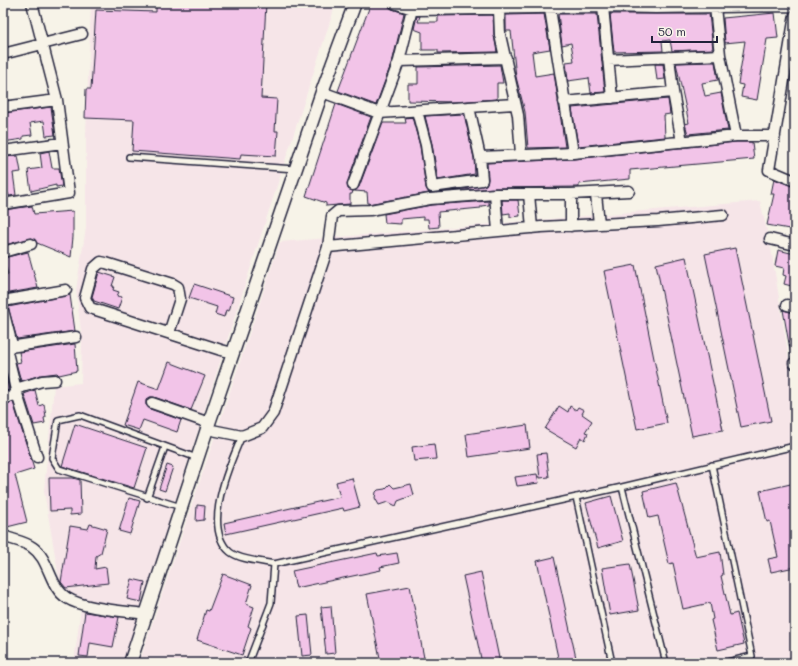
<svg xmlns="http://www.w3.org/2000/svg" width="798" height="666" font-family="Mali,sans-serif">
  <style>
    .built { fill: #f6e5e8 }
    .building { fill: #f2c4e8; stroke: #22223b }
    .lines { fill: none; stroke-linecap: round; stroke-linejoin: round }
    .service-casing { stroke: #22223b; stroke-width: 8 }
    .minor-casing { stroke: #22223b; stroke-width: 13 }
    .tertiary-casing { stroke: #22223b; stroke-width: 15 }
    .service { stroke: #f7f3e8; stroke-width: 5 }
    .minor { stroke: #f7f3e8; stroke-width: 10 }
    .tertiary { stroke: #f7f3e8; stroke-width: 12 }
  </style>
  <rect width="100%" height="100%" fill="#f7f3e8"/>
  <filter id="ink" filterUnits="userSpaceOnUse"><feTurbulence type="fractalNoise" baseFrequency=".025" numOctaves="2"/><feDisplacementMap in="SourceGraphic" scale="8" xChannelSelector="R" yChannelSelector="G"/><feConvolveMatrix kernelMatrix="1 2 1 2 8 2 1 2 1" color-interpolation-filters="sRGB"/></filter>
  <g filter="url(#ink)">
    <!-- built -->
    <path class="built" d="M91,3h245l-213,660h-49l8,-64 -20,-3 -18,-105 10,-105 27,-3 1,-43 -6,-50 10,-62v-93z
      M760,201l11,47 24,149v266h-656l141,-421z"/>
    <!-- building -->
    <path class="building" d="M156,3h110l-5,95 16,1 -2,32h3l-2,25 -35,-2 -1,5 -108,-8 2,-31 -49,-2 1,-29h5l5,-79 60,2z
      M371,3h14l7,6 12,4 -11,46 -17,46 -38,-14z
      M775,13l3,25 -11,1 -10,61 -16,-3 2,-12 -5,-1 7,-43 -20,2 -2,-25z
      M544,14l6,35 -18,3 3,24 19,-3 11,74 -37,1 -3,-36 -9,-35 -5,-46h-5v-16z
      M558,14h39l8,78 -14,1 -2,-15 -21,3 -2,-19 8,-1 -3,-18 -9,2z
      M610,14h99l4,35 -41,2 -2,-11 -8,1 1,10 -49,1z
      M493,15l1,20 3,17 -59,1v-3h-16v-18l-8,-3 3,-13h3l-2,6h20v-6z
      M715,62l3,18 -16,3 3,13 16,-3 7,37 -40,4 -3,-10 4,-1 -13,-60z
      M655,64h8l2,15 -8,1z
      M500,65l3,18h-6v16l-43,3 -46,-1v-17h10v-17z
      M668,99l2,15 -6,1 1,22 -87,9 -6,-38z
      M336,104l35,13 -24,66 1,6 5,2 -1,3h-2v10l-24,2v-3l-20,-7z
      M51,107l4,28 -9,1 -2,-15 -14,2 2,12 -9,1v3l-20,3v-29z
      M464,114l10,44 1,16 -37,6 -6,-36 -7,-28z
      M412,117l8,29 6,42 3,5 -61,11 -1,-12 -12,-1 4,-4 24,-64h23l-1,-5z
      M736,142h16l2,17 -124,11v9l-51,5v3l-84,1 -43,3 34,-6 2,-6 -1,-16 87,-4z
      M49,151l3,17h7l3,18 -6,1v-2l-25,6 -3,-21 14,-2 -2,-15z
      M18,156l3,16 -8,1 3,22 -7,1 -1,-3h-1l-4,-22v-14z
      M774,179l21,8v43l-28,-5 7,-31h-3z
      M502,200h16l2,16 -10,1v-4l-7,1z
      M489,201v4l-8,1v2l-43,4 1,15 -10,1 -1,-9h-5v-2l-22,2v5l-16,-1 -1,-9 47,-9z
      M32,206l2,8 39,-3v26l-2,20 -34,-14 -5,-5 -27,7 -2,-35z
      M735,248l36,173 -30,6 -36,-173z
      M778,250l17,4v33l-11,-3 2,-8 -3,-1 1,-7 -9,-2z
      M28,252l10,36 -35,6v-19l5,-1 -5,-16z
      M686,257l37,173 -31,6 -36,-172z
      M635,265l32,158 -30,6 -33,-158z
      M99,272l16,5 -3,9h2l-1,4 6,2 -2,4 5,1 -4,12 -24,-8 -2,-4z
      M194,284l39,13 -4,14 -3,-1 -2,7 -9,-3 2,-7 -28,-9z
      M70,295l5,36 -58,8 -9,-32z
      M783,310l12,3v42h-4z
      M75,344l2,27 -18,4 -2,-2 -16,2 -20,6 -5,-18 5,-1 -2,-10z
      M169,362l36,14 -14,34 -37,-13h-4l-4,3v5l4,4 31,11 -4,12 -34,-12 -4,10 -16,-5 15,-43 21,7z
      M3,363l6,27 -6,2z
      M35,390l4,16 5,-2 2,13 -2,1 1,5 -11,2 -10,-31z
      M13,402l21,67 -19,6 12,47 -20,5 -4,-17v-105z
      M559,406l9,6 2,-6 6,4 2,-3 6,3 -2,4 10,7 -7,11 3,1 -3,7 -4,-3 -5,10 -31,-18z
      M75,424l72,24 -13,40 -72,-22z
      M527,425l3,23 -61,9 -3,-23z
      M434,444l2,15 -22,2 -2,-14z
      M546,453l3,24 -9,1 -3,-24z
      M167,465l6,2 -8,24 -6,-2z
      M537,474l2,9 -22,3 -2,-9z
      M49,478h24l7,2 1,34 -11,1v-5l-20,1z
      M352,478l8,29 -16,4 -1,-3 -117,26 -2,-11 116,-26 -4,-15z
      M676,483l20,74 24,-5 3,23 -2,1 9,39 7,-2 7,31 -26,6 -7,-30 2,-1 -3,-16 -27,6 -10,-46 -4,1 -11,-48 -9,2 -6,-27z
      M795,483v84l-24,5 -3,-13 10,-2 -8,-36 -3,1 -7,-31z
      M390,484l4,4 17,-4 3,11 -16,6 -2,5 -8,-4 -9,3 -4,-7 1,-6 2,-2 7,-1z
      M611,496l12,45 -25,7 -12,-45z
      M129,498l11,3 -10,33 -11,-3z
      M197,505l8,1 -1,14 -8,1z
      M90,524l17,5 -6,24 -5,3 -1,13 11,-2 2,16 -42,5 -5,-6 9,-56 18,3z
      M377,553l1,3 19,-3 2,10 -19,4 1,3 -85,18 -4,-17z
      M554,557l22,101 -17,4 -22,-101z
      M630,564l9,46 -29,5 -8,-47z
      M481,572l19,91h-18l-19,-87z
      M223,574l29,11 -6,19 8,3 -6,19 3,2 -9,27 -45,-15 9,-30 3,1z
      M132,579l13,3 -4,20 -14,-3z
      M410,586l15,77h-44l-14,-69z
      M331,606l4,47 -9,1 -5,-47z
      M85,612l34,5 -6,30 -23,-4 -2,14 -9,-1z
      M308,615l4,40 -10,1 -4,-40z"/>
    <g class="lines">
      <!-- service casing -->
      <g class="service-casing">
        <path id="service" d="M129,157l166,12
          M242,436c-12,27 -41,92 -12,116 10,8 31,9 44,12l348,-77 173,-41
          M712,465l40,191 -29,7
          M622,487l44,176
          M576,497l36,166
          M147,498l18,-51
          M181,507l-122,-38 -7,-11 6,-38 22,-5 117,43
          M248,663l23,-60 3,-39"/>
      </g>
      <!-- minor casing -->
      <g class="minor-casing">
        <path id="minor" d="M394,3l22,7 187,-3 53,1 139,-2
          M603,7l9,91
          M715,7l5,48 16,81
          M550,9l23,144
          M499,10l1,25 18,80 3,39
          M795,15l-26,155 26,11
          M3,54l79,-20
          M669,57l4,35 9,50
          M608,60l112,-5
          M399,61l107,-3
          M322,92l57,21 135,-9
          M564,102l109,-10
          M3,107l54,-7
          M417,111l9,34 6,42 50,-7 -2,-23 -11,-50
          M3,151l59,-8
          M480,157l93,-4 163,-17h39
          M353,185l46,-124 13,-52
          M495,194l3,37
          M529,194l3,34
          M571,194v32
          M596,194l3,30
          M3,204l66,-11 -12,-93 -25,-97
          M770,239l25,6
          M328,247l4,-31 6,-5 32,-1 60,-11 65,-5h76l58,-3
          M3,252l28,-8
          M3,301l63,-11
          M787,305l8,2
          M3,310l8,31 -5,7 11,46 20,63
          M169,333l11,-34 -2,-12 -5,-3 -67,-21 -5,-1 -8,7 -8,29 5,10 131,42 12,3
          M3,348l73,-11
          M794,363h1
          M3,399l14,-5 2,-6 23,-7 13,-1
          M152,403l57,20
          M207,429l35,7 20,-8 11,-15 55,-166 213,-20 117,-6 65,-6
          M3,533l3,4c8,3 19,5 26,10 18,12 17,40 35,51 17,11 57,13 78,16"/>
      </g>
      <!-- tertiary casing -->
      <g class="tertiary-casing">
        <path id="tertiary" d="M130,663l79,-240 113,-331 33,-89"/>
      </g>
      <!-- service -->
      <use href="#service" class="service"/>
      <!-- minor -->
      <use href="#minor" class="minor"/>
      <!-- tertiary -->
      <use href="#tertiary" class="tertiary"/>
    </g>
  </g>
  <!-- margin -->
  <rect width="798" height="666" fill="none" stroke="#f7f3e8" stroke-width="16"/>
  <rect x="8" y="8" width="782" height="650" fill="none" stroke="#22223b" stroke-width="1.5" filter="url(#ink)"/>
  <!-- scale -->
  <path d="M652 36v6h65v-6" fill="none" stroke="#22223b" stroke-width="2"/>
  <text x="658" y="36" font-size="12" fill="#22223b" stroke="#f7f3e8" stroke-width="3" paint-order="stroke">50 m</text>
</svg>
